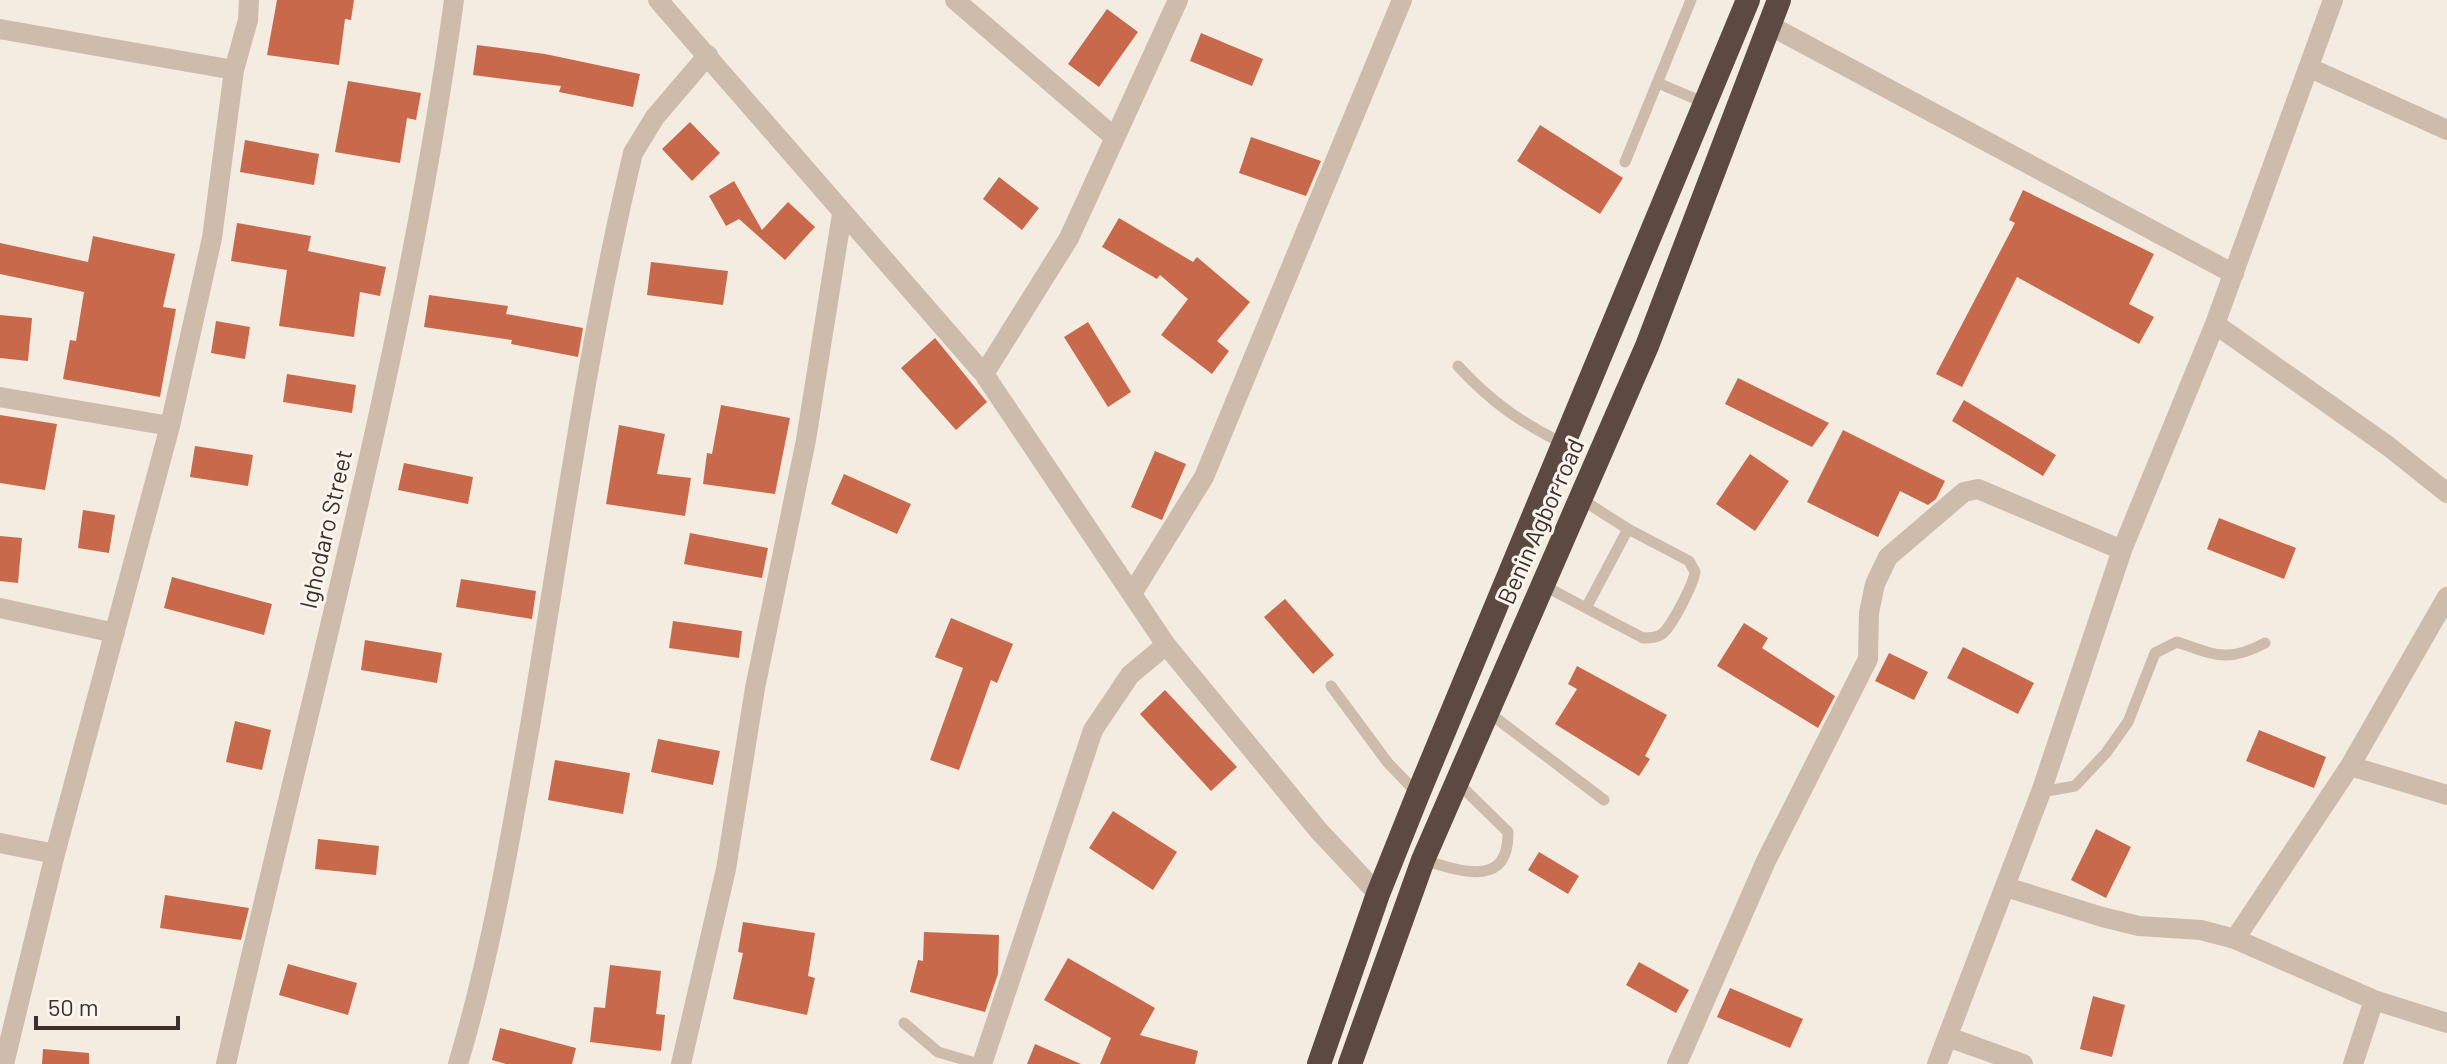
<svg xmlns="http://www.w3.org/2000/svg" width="2447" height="1064" font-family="Barlow,sans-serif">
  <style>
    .building { fill: #c8694b }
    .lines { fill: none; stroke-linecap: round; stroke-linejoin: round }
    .lane { stroke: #cdbbac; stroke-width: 11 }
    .street { stroke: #cdbbac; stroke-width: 20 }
    .highway { stroke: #5c4a42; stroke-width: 24 }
    .labels { text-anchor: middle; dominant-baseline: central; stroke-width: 6; stroke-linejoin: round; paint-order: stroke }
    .street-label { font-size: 24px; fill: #3b302b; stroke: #fbf5ee }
  </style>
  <rect width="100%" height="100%" fill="#f4ebe1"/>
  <!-- building -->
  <path class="building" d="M277,0h77l-3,20 -6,-1 -6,46 -72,-10z
    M1107,9l31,23 -39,55 -31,-23z
    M1201,33l62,26 -11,27 -62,-25z
    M477,45l68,9 95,20 -7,33 -74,-15 2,-6 -88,-11z
    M348,81l73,12 -5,27 -9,-2 -7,45 -65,-11z
    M690,122l30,31 -28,28 -30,-32z
    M1540,125l83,53 -23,36 -83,-53z
    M1251,137l70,24 -15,35 -67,-23z
    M245,140l74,14 -5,31 -74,-13z
    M999,177l40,31 -17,22 -39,-31z
    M734,181l28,49 26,-28 27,25 -30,33 -46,-41 -13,7 -17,-30z
    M2023,190l131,64 -25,50 25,13 -15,27 -122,-67 -55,110 -26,-13 79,-151 -6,-3z
    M1119,218l74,44 4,-5 53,45 -33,39 12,10 -17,23 -51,-39 27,-36 -28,-24 -3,4 -55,-32z
    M237,223l74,13 -3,15 78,16 -6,29 -20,-4 -6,45 -75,-11 8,-56 -56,-9z
    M93,236l82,18 -12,53 13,2 -16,88 -97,-18 7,-39 6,1 8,-49 -84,-18v-31l88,19z
    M651,262l77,9 -5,34 -76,-10z
    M429,295l79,11 -2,8 77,14 -5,29 -67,-13 1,-4 -88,-13z
    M0,315l32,3 -4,43 -28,-3z
    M216,321l34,6 -5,32 -34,-6z
    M1088,322l43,70 -23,15 -44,-70z
    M935,338l52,64 -31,28 -55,-62z
    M287,374l69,11 -4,28 -69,-11z
    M1738,378l91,45 -17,24 -87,-43z
    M1964,400l92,55 -13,21 -91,-55z
    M721,405l69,13 -15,76 -72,-10 4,-31 5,1z
    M0,415l57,9 -12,66 -45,-7z
    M619,425l46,9 -8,40 34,4 -6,38 -79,-12z
    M1843,430l102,51 -9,18 -8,6 -28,-14 -22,46 -71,-35z
    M195,446l58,9 -5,31 -58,-9z
    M1155,451l31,13 -24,56 -31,-13z
    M1750,454l39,27 -34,50 -39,-27z
    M404,463l69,14 -5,27 -70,-14z
    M844,474l67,30 -14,30 -66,-30z
    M83,510l32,5 -6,38 -31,-5z
    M2219,518l77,30 -12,31 -77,-30z
    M690,533l78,15 -6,30 -78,-14z
    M0,536l22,2 -4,45 -18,-2z
    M172,577l100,27 -8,31 -100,-27z
    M461,579l75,12 -4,28 -76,-12z
    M1285,599l49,56 -21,19 -49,-57z
    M951,618l62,26 -16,39 -6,-3 -32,90 -29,-10 33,-92 -28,-11z
    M673,621l69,10 -3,27 -70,-10z
    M1744,623l24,15 -6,10 73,48 -17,32 -101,-62z
    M365,640l77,13 -5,30 -76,-13z
    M1963,647l71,36 -16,31 -71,-36z
    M1889,653l39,19 -14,28 -39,-19z
    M1577,666l90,49 -22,41 5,3 -11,17 -84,-52 22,-35 -9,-5z
    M1165,690l72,77 -26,24 -71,-77z
    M235,721l36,9 -9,40 -36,-8z
    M2259,730l67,27 -12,31 -68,-27z
    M658,739l62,12 -7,34 -62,-13z
    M555,760l75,13 -7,41 -75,-14z
    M1113,811l64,41 -24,38 -64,-42z
    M2096,829l35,18 -25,51 -35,-18z
    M318,839l61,7 -3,29 -61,-6z
    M1539,852l40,24 -11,18 -40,-24z
    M165,895l84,13 -8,32 -81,-12z
    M743,922l72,11 -7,43 7,2 -8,37 -74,-16 10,-46 -5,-1z
    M924,932l75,3 -1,39 -13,38 -75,-20 8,-32 5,1z
    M1068,958l87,50 -15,27 58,16 -3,13h-95l11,-26 -67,-38z
    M1639,962l50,28 -13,23 -50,-28z
    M288,964l69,19 -9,32 -69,-20z
    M610,965l51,6 -5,43 9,1 -4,36 -71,-9 4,-35 11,1z
    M1730,988l73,31 -13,29 -73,-31z
    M2093,996l32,9 -13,52 -32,-8z
    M500,1028l76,20 -4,16h-66l-14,-4z
    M1035,1044l46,20h-54z
    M43,1049l46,4v11h-47z"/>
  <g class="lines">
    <!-- lane -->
    <path class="lane" d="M1658,83l47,20
      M1625,162l66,-162
      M1458,366c32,35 63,57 106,78
      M1543,585l43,23 42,-79 -47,-30
      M1586,608l57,30c6,0 14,0 19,-4 10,-8 31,-49 33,-62l-6,-11 -61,-32
      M1331,686l57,77 29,30
      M1488,712l116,88
      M2041,792l34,-6 31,-33 22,-31 27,-69 22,-11c38,13 51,21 88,1
      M1423,860c37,11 86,29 85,-28l-51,-50
      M904,1023l34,29 41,12"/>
    <!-- street -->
    <path class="street" d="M658,0l326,374 182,271 153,186 59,63
      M955,0l159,137
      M1769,25l465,249
      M0,29l234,41
      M2310,68l137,62
      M2215,324l173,122 59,47
      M984,374l85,-136 109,-238
      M0,397l170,29
      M1133,592l71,-115 198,-477
      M0,608l115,25
      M2350,766l97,29
      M0,843l55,11
      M2006,887l96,30 37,9 62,4 34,9 139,61 73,23
      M2235,939l115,-173 97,-169
      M1948,1037l75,27
      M4,1064l51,-210 115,-428 42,-188 22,-168 14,-50 1,-20
      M226,1064c80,-354 179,-704 228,-1064
      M458,1064c33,-110 52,-224 72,-338 32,-191 58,-385 103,-573l22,-36 53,-62
      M681,1064l45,-195 29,-181 51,-248 36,-226
      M982,1064l111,-334 37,-55 36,-30
      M1677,1064l89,-203 102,-202 1,-46 6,-29 13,-27 76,-65 14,-3 144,61
      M1937,1064l104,-272 81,-242 93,-226 118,-324
      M2353,1064l21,-64"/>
    <!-- highway -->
    <path class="highway" d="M1319,1064l59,-170 40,-100 330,-794
      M1350,1064l73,-204 224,-514 132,-346"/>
  </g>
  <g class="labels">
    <!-- street labels -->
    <g class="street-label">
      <text transform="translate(1540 521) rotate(-66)">Benin Agbor road</text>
      <text transform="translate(325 529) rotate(-77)">Ighodaro Street</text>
    </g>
  </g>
  <!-- scale -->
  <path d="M36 1016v12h142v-12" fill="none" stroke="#3b302b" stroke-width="4"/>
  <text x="48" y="1016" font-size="24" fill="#3b302b" stroke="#fbf5ee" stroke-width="6" paint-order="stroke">50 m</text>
</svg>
